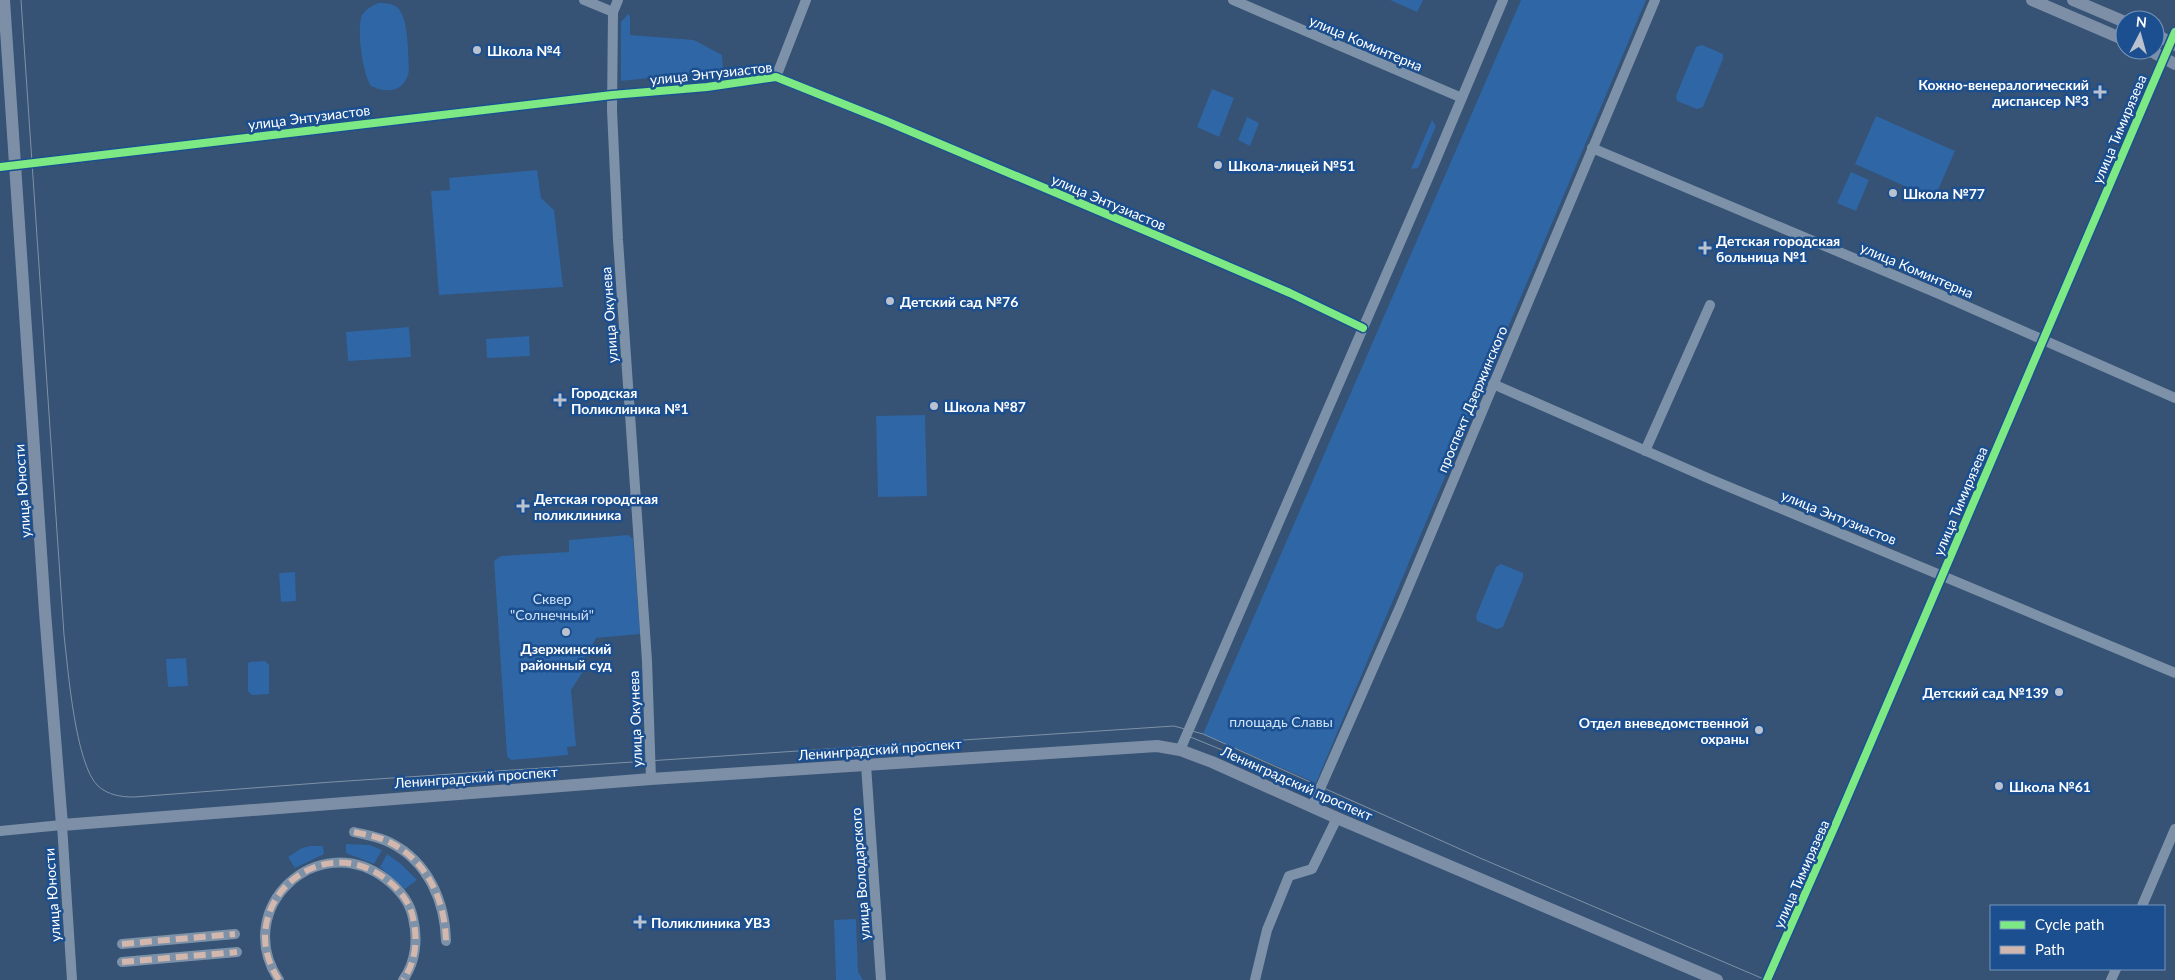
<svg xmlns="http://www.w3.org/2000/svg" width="2175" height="980" font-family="Lato,sans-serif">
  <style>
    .green { fill: #2f66a5 }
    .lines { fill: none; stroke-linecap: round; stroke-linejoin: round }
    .minor { stroke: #7d92a8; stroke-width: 10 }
    .major { stroke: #7d8ea7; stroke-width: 12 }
    .tram { stroke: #7e92a7; stroke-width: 1 }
    .quiet { stroke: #d1b7ad; stroke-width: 6; stroke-dasharray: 12 6; stroke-linecap: butt }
    .cycleway-casing { stroke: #1b4f8f; stroke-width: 11 }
    .cycleway { stroke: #7ce984; stroke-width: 8 }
    .poi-dot { fill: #b9c2ce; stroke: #1b4f8f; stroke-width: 2 }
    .labels { text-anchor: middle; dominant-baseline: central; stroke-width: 5; stroke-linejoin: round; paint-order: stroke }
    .street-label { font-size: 14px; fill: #fff; stroke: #1b4f8f }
    .poi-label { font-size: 14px; font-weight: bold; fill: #fff; stroke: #1b4f8f; text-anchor: start }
    .park-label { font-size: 14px; fill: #cfe3fa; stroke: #1b4f8f }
  </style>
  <rect width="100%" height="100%" fill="#365274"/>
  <!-- green -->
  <path class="green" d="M1390,0h33l-6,12z
    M1521,0h125l-330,783 -113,-49z
    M378,3c7,0 13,0 19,4 12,10 11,49 12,64 -4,21 -22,23 -38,15 -8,-11 -15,-58 -9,-71 4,-6 10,-9 16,-12z
    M628,14l2,2v19l64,5 28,15 1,15 -102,11v-59z
    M1702,45l21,9v5l-20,48 -6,2 -20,-8 -1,-5 20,-49z
    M1212,89l22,9 -15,39 -22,-10z
    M1876,116l79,35 -21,48 -79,-35z
    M1247,117l12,6 -9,23 -12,-6z
    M1432,120l4,6 -18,42 -7,1z
    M537,170l4,28 13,12 9,77 -124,8 -8,-104 19,-1 -1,-12z
    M1851,172l18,8 -13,31 -19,-8z
    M409,327l2,30 -63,4 -2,-29z
    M529,336l1,20 -43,2 -1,-19z
    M925,415l2,81 -49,1 -2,-81z
    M628,535l5,4 7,95 -44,4 -5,10h-6l1,19 -15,23 5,56 -9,1 1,8 -57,5 -4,-4 -13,-195 7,-5 68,-4v-12z
    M1501,564l22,9v5l-20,49 -6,2 -20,-8 -1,-5 20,-49z
    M295,572l1,29 -15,1 -2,-29z
    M186,658l2,28 -20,1 -2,-28z
    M265,661l4,4v29l-17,1 -4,-4v-28l2,-1z
    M346,844l24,1 12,5 -8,14 -28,-11z
    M310,846h13l1,8 -29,14 -7,-11 14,-9z
    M387,854l14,10 16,16 -12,9 -25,-22z
    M856,919l2,53 5,8h-27l-2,-60z"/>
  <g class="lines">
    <!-- minor -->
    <path class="minor" d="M584,0l29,12
      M618,0l-5,12 -1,98 6,130 29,421 4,118
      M1233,0l229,98
      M776,77l30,-77
      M1592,148l347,146 236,104
      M0,167l612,-72 95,-8 69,-10 110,44 272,115 132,57 73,35
      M1493,384l217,95 465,194
      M1645,451l65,-146
      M1180,750l252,-581 71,-169
      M866,765l15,215
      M1312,807l88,-200 255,-607
      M0,831l62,-6 10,155
      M354,832c13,3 26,5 37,11 37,19 54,58 55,98
      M2142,906l33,-77
      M122,944l113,-10
      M122,962l115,-10
      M279,980c-48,-71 38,-153 107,-101 13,10 24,23 27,39 5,21 3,44 -10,62
      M1255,980l12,-50 22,-54 23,-7 25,-51
      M1767,980l71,-161 337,-787
      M2111,980l5,-11"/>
    <!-- major -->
    <path class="major" d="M4,0l41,612 17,213 589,-46 506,-33 23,4 32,12 125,56 380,162
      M2032,0l93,40
      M2073,0l52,22
      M2155,34l20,11
      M2149,50l26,14"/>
    <!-- tram -->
    <path class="tram" d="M21,0l43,635c4,33 11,129 34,151 10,9 23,11 36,11l198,-15 842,-56 29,8 277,124 286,122
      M1183,734l49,20"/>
    <!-- quiet -->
    <path class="quiet" d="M354,832c13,3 26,5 37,11 37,19 54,58 55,98
      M122,944l113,-10
      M122,962l115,-10
      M279,980c-48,-71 38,-153 107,-101 13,10 24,23 27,39 5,21 3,44 -10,62"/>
    <!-- cycleway casing -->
    <g class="cycleway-casing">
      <path id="cycleway" d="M0,167l612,-72 95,-8 69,-10 110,44 272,115 132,57 73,35
        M1767,980l71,-161 337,-787"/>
    </g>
    <!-- cycleway -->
    <use href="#cycleway" class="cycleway"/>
  </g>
  <!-- markers -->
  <g class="poi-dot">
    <circle cx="477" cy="50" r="5"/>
    <path d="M2097.5 84.5h5v5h5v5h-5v5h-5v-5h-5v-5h5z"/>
    <circle cx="1218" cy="165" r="5"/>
    <circle cx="1893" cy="193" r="5"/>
    <path d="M1702.5 240.5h5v5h5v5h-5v5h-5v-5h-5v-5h5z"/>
    <circle cx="890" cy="301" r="5"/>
    <path d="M557.5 392.5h5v5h5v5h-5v5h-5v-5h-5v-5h5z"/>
    <circle cx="934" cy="406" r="5"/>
    <path d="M520.5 498.5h5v5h5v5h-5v5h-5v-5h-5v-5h5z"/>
    <circle cx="566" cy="632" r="5"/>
    <circle cx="2059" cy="692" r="5"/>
    <circle cx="1759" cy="730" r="5"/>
    <circle cx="1999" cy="786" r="5"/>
    <path d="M637.5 914.5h5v5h5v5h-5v5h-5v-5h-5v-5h5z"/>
  </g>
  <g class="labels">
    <!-- street labels -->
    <g class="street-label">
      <text transform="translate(1366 43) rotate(23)">улица Коминтерна</text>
      <text transform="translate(711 73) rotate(-6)">улица Энтузиастов</text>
      <text transform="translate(309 117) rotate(-7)">улица Энтузиастов</text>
      <text transform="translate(2119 129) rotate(-67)">улица Тимирязева</text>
      <text transform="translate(1109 202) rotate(23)">улица Энтузиастов</text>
      <text transform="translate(1917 270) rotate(23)">улица Коминтерна</text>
      <text transform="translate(609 315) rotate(-94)">улица Окунева</text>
      <text transform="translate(1472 399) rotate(-67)">проспект Дзержинского</text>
      <text transform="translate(22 491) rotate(-94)">улица Юности</text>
      <text transform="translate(1960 501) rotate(-67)">улица Тимирязева</text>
      <text transform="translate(1839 517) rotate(22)">улица Энтузиастов</text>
      <text transform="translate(635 719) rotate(-92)">улица Окунева</text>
      <text transform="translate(880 749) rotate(-4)">Ленинградский проспект</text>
      <text transform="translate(476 777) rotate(-4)">Ленинградский проспект</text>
      <text transform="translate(1297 783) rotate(24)">Ленинградский проспект</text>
      <text transform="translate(860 874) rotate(-94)">улица Володарского</text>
      <text transform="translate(1801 874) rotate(-66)">улица Тимирязева</text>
      <text transform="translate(52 895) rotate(-94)">улица Юности</text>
    </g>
    <!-- poi labels -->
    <g class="poi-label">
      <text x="487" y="50">Школа №4</text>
      <text x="2089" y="84" text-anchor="end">Кожно-венералогический<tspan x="2089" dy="16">диспансер №3</tspan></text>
      <text x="1228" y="165">Школа-лицей №51</text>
      <text x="1903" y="193">Школа №77</text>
      <text x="1716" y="240">Детская городская<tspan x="1716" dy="16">больница №1</tspan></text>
      <text x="900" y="301">Детский сад №76</text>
      <text x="571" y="392">Городская<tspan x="571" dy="16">Поликлиника №1</tspan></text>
      <text x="944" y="406">Школа №87</text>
      <text x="534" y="498">Детская городская<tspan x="534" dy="16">поликлиника</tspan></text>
      <text x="566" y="648" text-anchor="middle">Дзержинский<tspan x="566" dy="16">районный суд</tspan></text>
      <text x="2049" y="692" text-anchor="end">Детский сад №139</text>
      <text x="1749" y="722" text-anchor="end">Отдел вневедомственной<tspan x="1749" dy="16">охраны</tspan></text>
      <text x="2009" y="786">Школа №61</text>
      <text x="651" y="922">Поликлиника УВЗ</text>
    </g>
    <!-- park labels -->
    <g class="park-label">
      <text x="552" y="598">Сквер<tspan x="552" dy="16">"Солнечный"</tspan></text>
      <text x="1281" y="721">площадь Славы</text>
    </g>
  </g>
  <!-- legend -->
  <rect x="1990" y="905" width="175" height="65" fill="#1b4f8f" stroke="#7695bc"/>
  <rect x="2000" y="921" width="25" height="8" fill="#7ce984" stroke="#7695bc"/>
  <text x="2035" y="930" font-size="15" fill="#ffffff">Cycle path</text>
  <rect x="2000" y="946" width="25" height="8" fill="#d1b7ad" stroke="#7695bc"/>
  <text x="2035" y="955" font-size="15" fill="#ffffff">Path</text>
  <!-- north arrow -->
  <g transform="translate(2140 35) rotate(6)"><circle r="24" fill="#1b4f8f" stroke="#7695bc"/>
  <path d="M0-4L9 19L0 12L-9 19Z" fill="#b9c2ce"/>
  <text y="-8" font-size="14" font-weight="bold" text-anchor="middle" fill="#ffffff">N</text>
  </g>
</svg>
